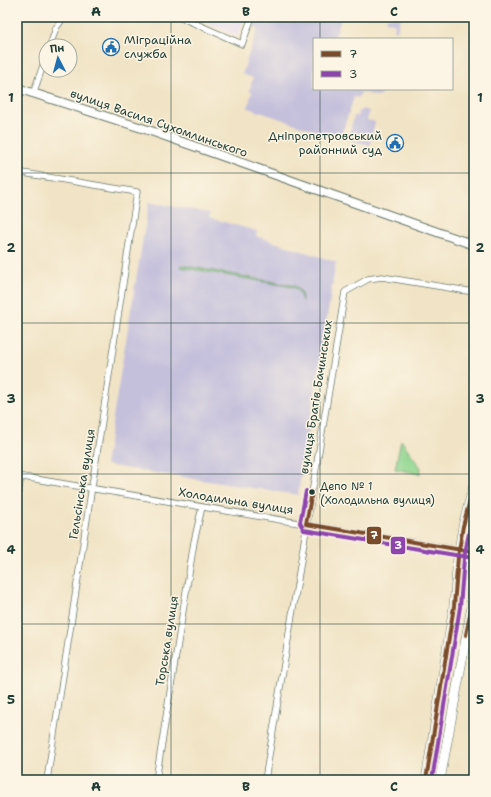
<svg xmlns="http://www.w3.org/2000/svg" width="491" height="797" font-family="'Shantell Sans',sans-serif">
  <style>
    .built { fill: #e0d4f4 }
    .industrial { fill: #c4c0db }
    .green { fill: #8fd58f; stroke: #578962 }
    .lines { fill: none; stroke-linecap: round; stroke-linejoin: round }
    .minor-casing { stroke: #687767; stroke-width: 7 }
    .secondary-casing { stroke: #687767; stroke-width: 10 }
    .primary-casing { stroke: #687767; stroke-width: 10 }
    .minor { stroke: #fff; stroke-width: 5.5 }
    .secondary { stroke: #fff; stroke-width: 8 }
    .primary { stroke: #fff; stroke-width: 9 }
    .minor-bridge-casing { stroke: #687767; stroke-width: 7; stroke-linecap: butt }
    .minor-bridge { stroke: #fff; stroke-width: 5.5 }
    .bus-1-casing { stroke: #fcf5e5; stroke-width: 7 }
    .bus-2-casing { stroke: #fcf5e5; stroke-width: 7 }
    .bus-1 { stroke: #7a4b2a; stroke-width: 4 }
    .bus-2 { stroke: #8e44ad; stroke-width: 4 }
    .grid { fill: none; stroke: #1f3d34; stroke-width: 1; stroke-opacity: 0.55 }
    .bus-dot { fill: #1f3d34; stroke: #fcf5e5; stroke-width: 1.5 }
    .labels { text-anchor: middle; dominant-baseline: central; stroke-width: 3; stroke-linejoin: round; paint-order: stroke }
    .bus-label { font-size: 11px; fill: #1f3d34; stroke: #fcf5e5; text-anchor: start }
    .poi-label { font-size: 12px; fill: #1f3d34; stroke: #fcf5e5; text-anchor: start }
    .street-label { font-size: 12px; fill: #1f3d34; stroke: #fcf5e5 }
    .line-badge { stroke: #fcf5e5; stroke-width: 1.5 }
    .badge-label { font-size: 11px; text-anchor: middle; font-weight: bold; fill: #fff }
    .neatline { fill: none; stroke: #1f3d34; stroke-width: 1.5 }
    .grid-label { font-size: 13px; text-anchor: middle; font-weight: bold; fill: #1f3d34 }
  </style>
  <rect width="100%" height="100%" fill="#fcf5e5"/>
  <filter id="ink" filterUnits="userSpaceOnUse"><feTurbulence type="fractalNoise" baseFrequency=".025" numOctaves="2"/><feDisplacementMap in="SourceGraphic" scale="8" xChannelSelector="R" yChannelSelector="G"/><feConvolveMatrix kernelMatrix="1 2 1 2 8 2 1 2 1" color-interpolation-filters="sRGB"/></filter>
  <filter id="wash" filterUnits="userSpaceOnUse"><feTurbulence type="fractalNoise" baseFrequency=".012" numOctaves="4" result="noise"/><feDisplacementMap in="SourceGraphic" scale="16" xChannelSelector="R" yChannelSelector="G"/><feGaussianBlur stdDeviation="0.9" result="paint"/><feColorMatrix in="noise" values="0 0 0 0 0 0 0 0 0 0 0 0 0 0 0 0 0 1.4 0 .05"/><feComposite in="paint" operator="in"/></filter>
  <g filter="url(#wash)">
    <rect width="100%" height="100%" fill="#f1e4c6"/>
    <!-- built -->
    <path class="built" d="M193,17h52l-8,19z"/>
    <!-- industrial -->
    <path class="industrial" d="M256,17h86l-7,19 1,3h-22v50h69l-3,8 -19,-5 -3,6 -4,-1 -14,42 -92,-31 4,-16 -3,-1 4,-13 -11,-4 16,-46 -5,-2z
      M387,17h14l-4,14 -3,-1 1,-6 -9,-3z
      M362,109l7,2 -2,9 8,2 -5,23 -22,-5 6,-24h3l1,-5 3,1z
      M149,202l61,11 -1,5 48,13 -1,5 80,26 -38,233 -193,-30z"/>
    <!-- green -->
    <path class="green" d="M181,265l114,21 6,6 1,9 -3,-10 -6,-4 -113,-20z
      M401,440l20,28 -1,6 -25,-5z"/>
  </g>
  <g filter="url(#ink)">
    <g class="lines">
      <!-- minor casing -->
      <g class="minor-casing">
        <path id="minor" d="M180,17l62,27 10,-27
          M50,46l6,-18 8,-11
          M33,94l13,-37
          M17,172l120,20 -90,588
          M17,476l396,66
          M17,498l4,-21
          M156,780l38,-238 8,-35
          M265,780l80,-488 23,-13 14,-2 92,15"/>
      </g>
      <!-- secondary casing -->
      <g class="secondary-casing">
        <path id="secondary" d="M17,88l131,42 326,115"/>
      </g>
      <!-- primary casing -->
      <g class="primary-casing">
        <path id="primary" d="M460,581l11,-54 1,-18
          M471,600l3,-42
          M426,780l28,-174 4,-49 5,-31 11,-41
          M440,780l34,-185"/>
      </g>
      <!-- minor -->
      <use href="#minor" class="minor"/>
      <!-- secondary -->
      <use href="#secondary" class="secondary"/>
      <!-- primary -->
      <use href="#primary" class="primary"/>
      <!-- minor-bridge casing -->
      <g class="minor-bridge-casing">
        <path id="minor-bridge" d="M413,542l61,10"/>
      </g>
      <!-- minor-bridge -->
      <use href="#minor-bridge" class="minor-bridge"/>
      <!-- bus-1 casing -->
      <g class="bus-1-casing">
        <path id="bus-1" d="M312,492l-6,32 168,28
          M466,635l8,-40
          M426,780l28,-174 4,-49 5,-31 11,-41"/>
      </g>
      <!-- bus-2 casing -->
      <g class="bus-2-casing">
        <path id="bus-2" d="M306,491l-6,32 4,7 169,28
          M432,780l28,-173 4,-49 10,-50"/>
      </g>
      <!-- bus-1 -->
      <use href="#bus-1" class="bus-1"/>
      <!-- bus-2 -->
      <use href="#bus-2" class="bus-2"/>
    </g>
  </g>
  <!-- grid -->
  <path class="grid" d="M171,17v763M320,17v22M320,89v691M17,173h457M17,323h457M17,474h457M17,624h457"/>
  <!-- icons -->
  <defs>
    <g id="civic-ring" transform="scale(0.9)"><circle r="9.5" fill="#fcf5e5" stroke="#1f6fb2" stroke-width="1.5"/><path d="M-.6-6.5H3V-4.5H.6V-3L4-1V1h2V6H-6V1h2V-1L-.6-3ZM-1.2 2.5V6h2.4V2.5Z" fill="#1f6fb2"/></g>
  </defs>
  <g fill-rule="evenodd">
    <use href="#civic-ring" x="111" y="47"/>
    <use href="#civic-ring" x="395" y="143"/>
  </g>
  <!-- markers -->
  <circle class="bus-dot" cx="312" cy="492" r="3.5"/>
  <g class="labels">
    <!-- bus labels -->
    <g class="bus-label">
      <text x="320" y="486">Депо № 1<tspan x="320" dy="14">(Холодильна вулиця)</tspan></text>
    </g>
    <!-- poi labels -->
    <g class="poi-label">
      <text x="124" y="40">Міграційна<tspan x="124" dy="14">служба</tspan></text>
      <text x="382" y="136" text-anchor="end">Дніпропетровський<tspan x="382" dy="14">районний суд</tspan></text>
    </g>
    <!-- street labels -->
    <g class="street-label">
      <text transform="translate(159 123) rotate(19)">вулиця Василя Сухомлинського</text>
      <text transform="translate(316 397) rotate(-81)">вулиця Братів Бачинських</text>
      <text transform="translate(82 484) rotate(-81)">Гельсінська вулиця</text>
      <text transform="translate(236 501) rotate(9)">Холодильна вулиця</text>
      <text transform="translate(167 641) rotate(-81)">Торська вулиця</text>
    </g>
  </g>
  <g class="line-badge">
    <rect x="366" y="526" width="16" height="19" rx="4" fill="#7a4b2a"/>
    <rect x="390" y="536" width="16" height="19" rx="4" fill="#8e44ad"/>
  </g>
  <g class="badge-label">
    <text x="374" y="539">7</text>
    <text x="398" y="549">3</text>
  </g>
  <!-- margin -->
  <rect width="491" height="797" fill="none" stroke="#fcf5e5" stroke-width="44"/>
  <!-- legend -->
  <rect x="313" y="38" width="140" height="52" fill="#fcf5e5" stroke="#a4ab9e"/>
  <rect x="321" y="51" width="20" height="6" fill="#7a4b2a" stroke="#a4ab9e"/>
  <text x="349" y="58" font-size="12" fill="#1f3d34">7</text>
  <rect x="321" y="71" width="20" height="6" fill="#8e44ad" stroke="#a4ab9e"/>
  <text x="349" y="78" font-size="12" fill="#1f3d34">3</text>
  <!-- north arrow -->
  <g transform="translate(58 58) rotate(354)"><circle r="19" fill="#fcf5e5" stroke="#a4ab9e"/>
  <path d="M0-3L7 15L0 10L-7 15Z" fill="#1f6fb2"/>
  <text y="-6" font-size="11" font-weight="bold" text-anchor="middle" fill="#1f3d34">Пн</text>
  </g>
  <rect x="22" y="22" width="447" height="753" class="neatline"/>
  <g class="grid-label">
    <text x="96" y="16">A</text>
    <text x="246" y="16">B</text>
    <text x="394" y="16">C</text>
    <text x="11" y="102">1</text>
    <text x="480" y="102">1</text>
    <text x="11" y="252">2</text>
    <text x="480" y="252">2</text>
    <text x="11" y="403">3</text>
    <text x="480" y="403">3</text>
    <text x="11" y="554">4</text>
    <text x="480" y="554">4</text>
    <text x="11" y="704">5</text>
    <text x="480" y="704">5</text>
    <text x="96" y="791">A</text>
    <text x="246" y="791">B</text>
    <text x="394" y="791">C</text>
  </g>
</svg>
